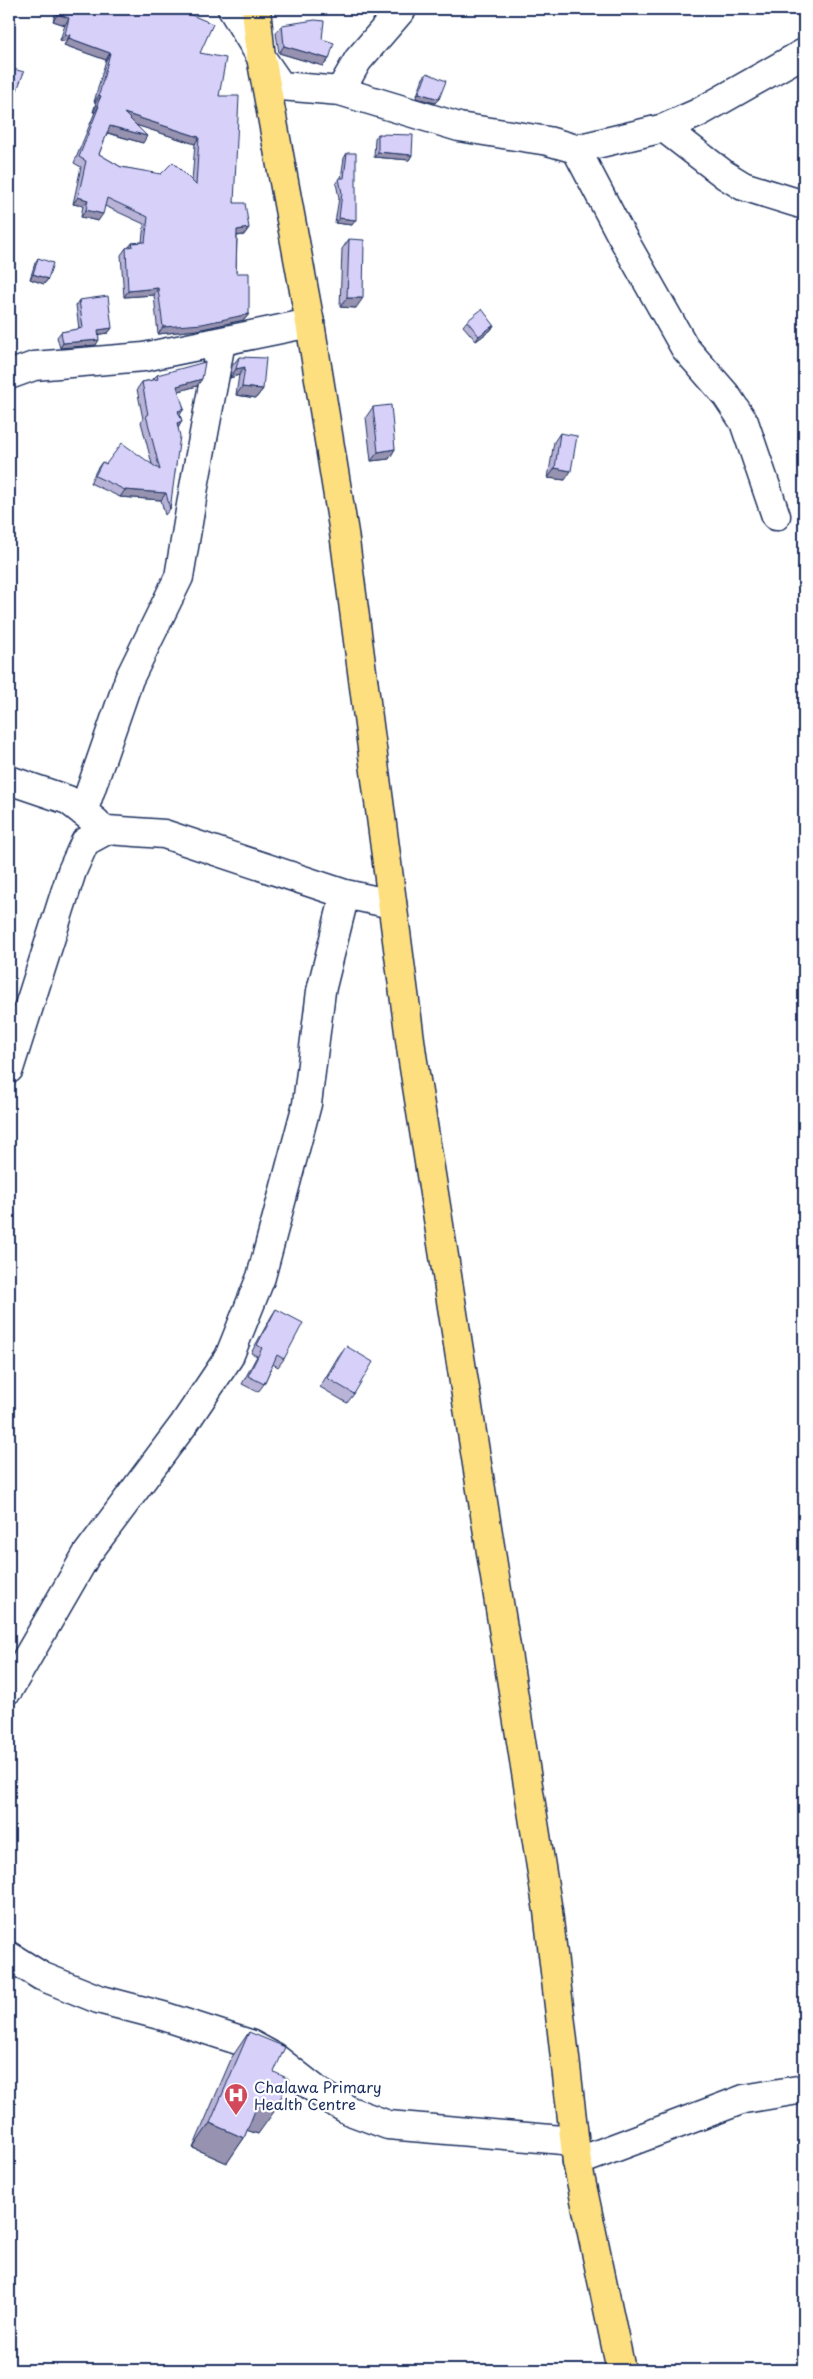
<svg xmlns="http://www.w3.org/2000/svg" width="813" height="2379" font-family="'Playpen Sans',sans-serif">
  <style>
    .lines { fill: none; stroke-linecap: round; stroke-linejoin: round }
    .minor-casing { stroke: #1b2f5e; stroke-width: 31 }
    .major-casing { stroke: #1b2f5e; stroke-width: 31 }
    .minor { stroke: #fff; stroke-width: 28 }
    .major { stroke: #fddf80; stroke-width: 28 }
    .wall { fill: #b9b4d7; stroke: #1b2f5e; fill-rule: evenodd }
    .shaded-wall { fill: #9692af; stroke: #1b2f5e }
    .building { fill: #d7d1fa; stroke: #1b2f5e; fill-rule: evenodd }
    .labels { text-anchor: middle; dominant-baseline: central; stroke-width: 4.5; stroke-linejoin: round; paint-order: stroke }
    .poi-label { font-size: 15px; fill: #1b2f5e; stroke: #fff; text-anchor: start }
  </style>
  <rect width="100%" height="100%" fill="#fff"/>
  <filter id="ink" filterUnits="userSpaceOnUse"><feTurbulence type="fractalNoise" baseFrequency=".02" numOctaves="2"/><feDisplacementMap in="SourceGraphic" scale="10" xChannelSelector="R" yChannelSelector="G"/><feConvolveMatrix kernelMatrix="1 2 1 2 8 2 1 2 1" color-interpolation-filters="sRGB"/></filter>
  <g filter="url(#ink)">
    <g class="lines">
      <!-- minor casing -->
      <g class="minor-casing">
        <path id="minor" d="M232,9l29,48 20,29 59,5 119,36 89,14 28,8 88,-21 34,-15 106,-60
          M340,91l18,-31 44,-51
          M664,128l61,47 18,11 61,19
          M576,149l44,84 65,115 41,47 18,27 32,94
          M9,375l25,-9 110,-9 166,-34
          M9,780l59,20 28,22
          M83,812l46,-133 50,-102 15,-90 27,-145
          M9,1069l63,-198 13,-29 22,-12 57,4 181,60 47,10
          M9,1689l78,-135 97,-130 45,-67 32,-80 46,-173 14,-113 24,-97
          M9,1956l32,20 57,23 65,17 87,28 24,13 50,39 26,15 38,14 186,16
          M577,2162l167,-63 60,-10"/>
      </g>
      <!-- major casing -->
      <g class="major-casing">
        <path id="major" d="M256,9l5,48 49,266 34,210 68,522 136,856 29,251 44,208"/>
      </g>
      <!-- minor -->
      <use href="#minor" class="minor"/>
      <!-- major -->
      <use href="#major" class="major"/>
    </g>
    <!-- wall -->
    <path class="wall" d="M57,9h120l23,44 19,43 15,107 10,32 -7,1 -1,37 13,41 -5,6 -47,10 -39,4 -4,-39 -30,2 -3,-42 5,-7 3,-1 3,-4 10,-1 2,-18 -39,-18 -7,15 -17,-4 2,-11 -10,-2 8,-37 -7,-4 21,-51h-2l3,-10h-2l12,-42 -42,-15 2,-3 -6,-2 5,-15 -12,-4zM136,125l59,19 -3,37 -71,-14 -22,-13 8,-21 36,10z
      M282,25l40,14 7,20 -6,7 -44,-13 -3,-20z
      M427,73l12,26 -4,4 -19,-5 7,-20z
      M378,134l34,21 -3,5 -35,-3 1,-19z
      M347,153l5,72 -17,-2 4,-25 -3,-15 3,-5h2l3,-20z
      M349,239l7,69 -16,-1 2,-58z
      M38,258l10,21 -4,5 -14,-5 5,-16z
      M79,300l33,28 -4,5 -9,1 -3,11 -36,3 -3,-11 4,-5 18,-3 -3,-24z
      M467,321l27,4 -3,5 -15,11 -13,-15z
      M239,357l24,32 -7,9 -20,-3 3,-20 -9,3 2,-12z
      M157,375l40,11 -18,5 1,24 2,6 -4,7 -8,81 -5,6 -4,-15 -41,-3 -30,-14 7,-14 5,-7 4,2h46l-11,-42 2,-3 -6,-30 5,-7 10,-2z
      M373,407l22,42 -6,10 -18,2 -5,-44z
      M560,433l5,47 -17,-2 6,-36z
      M276,1309l8,50 -6,8 -5,-3 -9,20 -6,8 -16,-8 15,-28 -6,-3 20,-36z
      M346,1346l8,48 -7,9 -27,-16 19,-32z
      M249,2032l25,40 -16,62 -11,-4 -3,8 -17,25 -34,-15 39,-91z"/>
    <!-- shaded-wall -->
    <path class="shaded-wall" d="M58,14l11,4 -4,7 -12,-4z
      M65,34l5,1 -4,7 -6,-2z
      M69,38l41,15 -4,7 -42,-15z
      M284,46l45,13 -6,7 -44,-13z
      M419,93l20,6 -4,4 -19,-5z
      M99,95l2,1 -5,6h-2z
      M97,105l2,1 -4,6h-2z
      M124,113l75,24 -4,7 -75,-24z
      M110,126l37,10 -4,7 -38,-11z
      M378,152l34,3 -3,5 -35,-3z
      M78,197l10,3 -5,6 -10,-2z
      M86,210l17,4 -5,7 -17,-4z
      M339,218l17,2 -4,5 -17,-2z
      M249,228l-5,7 -11,1 4,-6z
      M33,274l15,5 -4,5 -14,-5z
      M158,288l-4,7 -30,2 4,-6z
      M347,298h16l-7,10 -16,-1z
      M249,314l-5,6 -47,10 -39,4 5,-7z
      M494,325l-3,5 -15,11 3,-5z
      M112,328l-4,5 -13,2 3,-5z
      M99,340l-3,5 -36,3 3,-5z
      M245,367l-6,8 -9,3 6,-9z
      M202,379l-5,7 -25,7 5,-7z
      M242,387l21,2 -7,9 -20,-3z
      M184,409l-5,7 -1,-5z
      M182,421l-4,7 -1,-5z
      M395,449l-6,10 -18,2 7,-9z
      M555,468l16,3 -6,9 -17,-2z
      M125,490l41,3 -5,7 -41,-3z
      M258,2103l18,6 -18,25 -18,-6z
      M210,2123l34,15 -17,25 -34,-15z"/>
    <!-- building -->
    <path class="building" d="M60,9h117l36,15 -13,29 26,5 -7,38h20l-5,107h11l4,25 -12,2 -1,43h13v41l-47,10 -39,3 -5,-39 -30,3 -2,-43 7,-2 -1,-3 13,-1 3,-25 -41,-19 -4,16 -17,-4 2,-10 -10,-3 8,-36 -7,-4 20,-51 -2,-1 4,-9 -2,-1 11,-42 -41,-15 1,-3 -5,-1 4,-16 -11,-4zM124,113l75,24 -3,48 -23,-23 -12,12 -40,-7 -22,-13 11,-28 37,10z
      M315,20l9,1 -2,18 12,4 -5,16 -45,-13 -2,-21z
      M9,68l15,4 -15,39z
      M427,73l19,8 -7,18 -20,-6z
      M378,134l35,1 -1,20 -34,-3z
      M347,153h9v67l-17,-2 3,-25 -3,-15h5z
      M349,239l15,1 -1,58h-16z
      M38,258l15,5 -5,16 -15,-5z
      M108,296l4,32 -14,2 1,10 -36,3 -2,-11 22,-4 -4,-28z
      M482,309l12,16 -15,11 -12,-15z
      M239,357l27,1 -3,31 -21,-2 3,-20 -9,2z
      M205,362l-3,17 -25,7 7,23 -6,2 4,10 -5,2 3,13 -10,73 -4,-16 -41,-3 -30,-14 7,-14 4,2 16,-21 38,27 -14,-55h2l-6,-33 16,-3 -1,-4z
      M391,405l4,44 -17,3 -5,-45z
      M560,433l17,3 -6,35 -16,-3z
      M276,1309l27,14 -19,36 -7,-4 -13,29 -16,-8 14,-28 -5,-3z
      M346,1346l27,16 -19,32 -27,-16z
      M249,2032l36,15 -11,25 15,7 -13,30 -18,-6 -14,35 -34,-15z"/>
  </g>
  <!-- icons -->
  <defs>
    <g id="hospital-pin" transform="scale(1.25)"><path d="M0 17L-7.5 6A9.5 9.5 0 1 1 7.5 6Z" fill="#d1495b" stroke="#fff"/><path d="M-5-5h3v3.5h4V-5h3V5h-3V1.5h-4V5h-3Z" fill="#fff"/></g>
  </defs>
  <g fill-rule="evenodd">
    <use href="#hospital-pin" x="236" y="2095"/>
  </g>
  <g class="labels">
    <!-- poi labels -->
    <g class="poi-label">
      <text x="254" y="2086">Chalawa Primary<tspan x="254" dy="17">Health Centre</tspan></text>
    </g>
  </g>
  <!-- margin -->
  <rect width="813" height="2379" fill="none" stroke="#fff" stroke-width="30"/>
  <rect x="15" y="15" width="783" height="2349" fill="none" stroke="#1b2f5e" stroke-width="2" filter="url(#ink)"/>
</svg>
